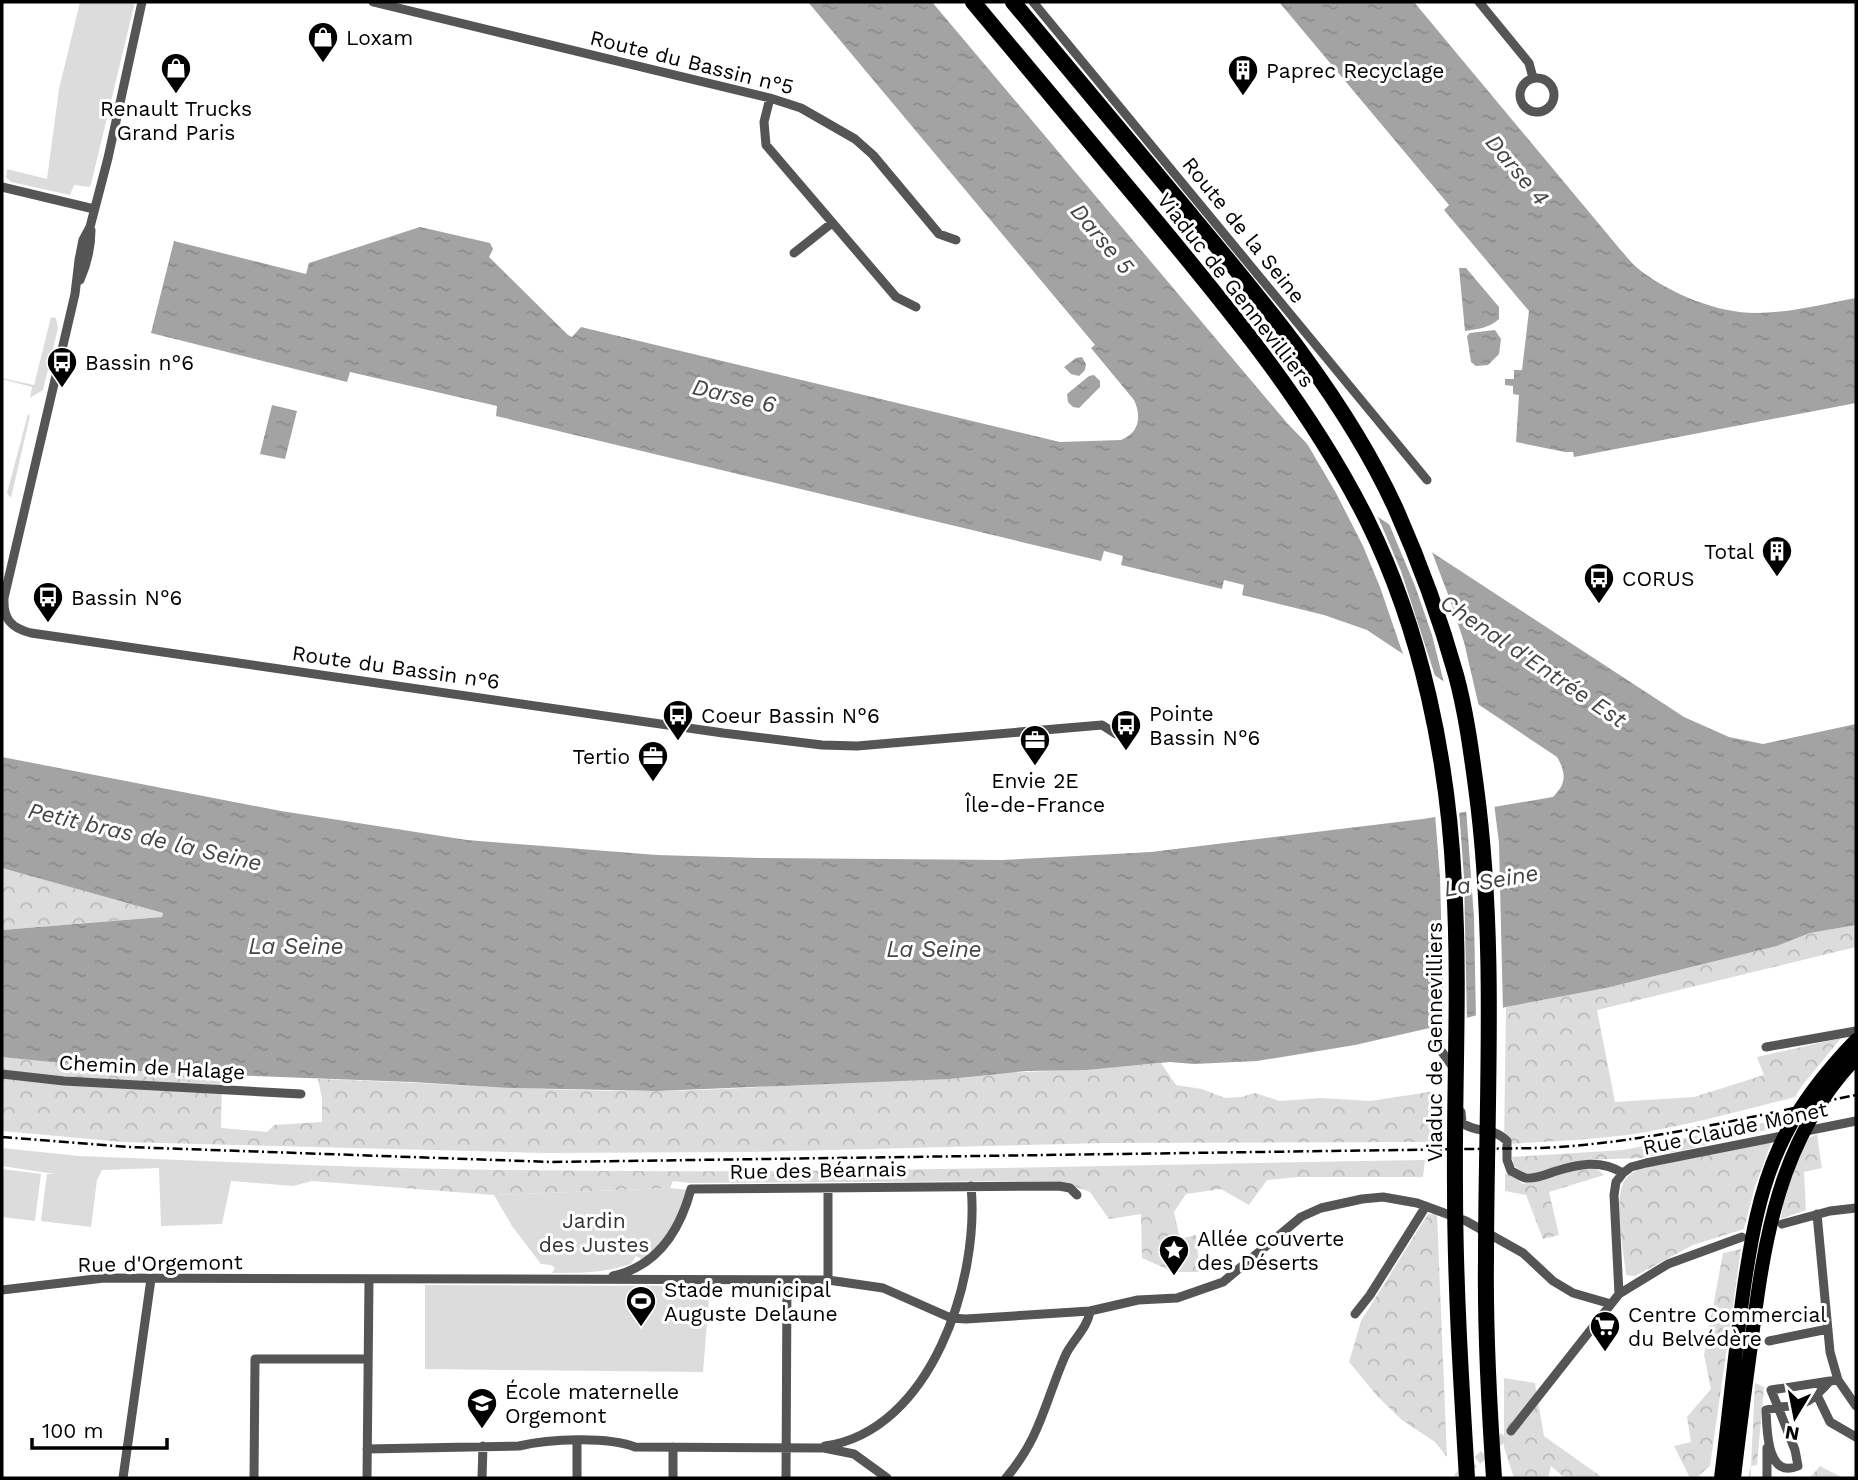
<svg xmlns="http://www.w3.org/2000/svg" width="1858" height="1480" font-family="'Work Sans',sans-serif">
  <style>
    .green { fill: #dcdcdc }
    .forest { fill: url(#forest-crowns) }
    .water { fill: url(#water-ripples) }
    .pier { fill: #fff }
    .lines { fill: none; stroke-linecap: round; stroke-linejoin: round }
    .minor-tunnel { stroke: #d9d9d9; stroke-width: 9; stroke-dasharray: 9 4.5; stroke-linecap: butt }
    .minor { stroke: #555; stroke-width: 9 }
    .primary { stroke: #000; stroke-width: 14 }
    .motorway { stroke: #000; stroke-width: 16 }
    .rail { stroke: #000; stroke-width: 2.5; stroke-dasharray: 10 3.5 2 3.5; stroke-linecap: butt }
    .labels { text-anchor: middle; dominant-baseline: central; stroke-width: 6; stroke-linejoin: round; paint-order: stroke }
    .poi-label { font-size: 21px; fill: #000; stroke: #fff; text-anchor: start }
    .street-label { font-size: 21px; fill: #000; stroke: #fff }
    .park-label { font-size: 21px; fill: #333; stroke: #fff }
    .water-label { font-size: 23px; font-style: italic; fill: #444; stroke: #fff }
  </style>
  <defs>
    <pattern id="forest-crowns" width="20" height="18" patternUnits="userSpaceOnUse" patternTransform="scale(1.75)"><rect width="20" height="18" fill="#dcdcdc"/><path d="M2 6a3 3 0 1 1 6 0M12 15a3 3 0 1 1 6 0" fill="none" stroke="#bbb"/></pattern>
    <pattern id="water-ripples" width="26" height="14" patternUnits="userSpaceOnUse" patternTransform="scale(1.75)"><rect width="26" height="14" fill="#a3a3a3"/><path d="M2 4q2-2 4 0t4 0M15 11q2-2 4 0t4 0" fill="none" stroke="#8b8b8b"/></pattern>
  </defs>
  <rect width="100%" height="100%" fill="#fff"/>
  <!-- green -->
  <path class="green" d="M80,2h55l-44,182 -2,3 -15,-2 -4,10 -59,-13 -5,-5 1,-8 40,10 12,-90z
    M51,317l5,1 2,10 -15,62 -13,8 2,-11 -30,-8v-1l32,7z
    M28,414l2,2 -19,82 -4,-5z
    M2,892l11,1v21l-11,-1z
    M2,1148l77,8 229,9 4,16 -19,5 -62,-5 -9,43 -61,2 -2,-58 -57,2 -5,10 -6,47 -50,-6 6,-47h8l-53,-8z
    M2,1169l39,5 -6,47 -33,-4z
    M670,1188l19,2 -14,37 -31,33 -8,-4 -5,8c-26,9 -51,9 -79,9l3,-5 -4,-3 -10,-1 -29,-38 -18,-31z
    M425,1285l285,1 -7,86 -278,-3z"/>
  <!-- forest -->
  <path class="forest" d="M2,868l161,45 -1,4 -160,13v-17h11v-19l-11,-2z
    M1856,925v22l-259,63 18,92 79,-5 70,-22 -7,-18 84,-19 -40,49 -6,10c-56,14 -111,30 -168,38 -41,5 -82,7 -123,9l2,-137 100,-19 171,-42 33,-13z
    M2,1057l147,15 73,3 -1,53 46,4 7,-7 48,-3v-23l-4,-20c113,3 226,13 339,12 85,-1 170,-9 255,-14 83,-4 166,-6 249,-14l15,22 26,4 23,9 16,-1 14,-4 25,8 41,-3 49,3 66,-10v51l-331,1 -355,9 -206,1 -421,-11 -121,-11z
    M1783,1119l-5,8 -98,24 -38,7 -60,2 -45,13 -11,1 -12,-8 -2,-9 111,-7z
    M1817,1134l5,34 -18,4 2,38 -25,9 4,-29 22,-51z
    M1772,1141l-17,45 -11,43 -51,16 -58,31 -9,-1c-2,-25 -14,-74 -1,-95 5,-7 11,-9 18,-13z
    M1425,1160l-2,17h-125l-31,3 -18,25 -28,-16 -35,5 -12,18 6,27 16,-4 4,37h-27l-31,-14 -1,-44 -32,5 -19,-27 -31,-11 -368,2 -18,-2 -3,7 -176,7 -182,-14 -4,-16c372,14 745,1 1117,-5z
    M1593,1168l8,4 3,3 -55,17 10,43 -16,4 -17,-44 -21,-4v-17h5l13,10 55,-15z
    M1428,1214h9l10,243 -12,-15 -33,-22 -24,-23 -29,-35 12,-41z
    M1741,1249l-31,217 -14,12h-6l-16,-32 17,-4 -4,-25 24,-28 -7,-34 19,-102z
    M1504,1378l31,5 9,53 59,42h-38l-14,-12 -3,12h-34l-10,-31z
    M1755,1383l9,4 -7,78 -6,1v12h-3l3,-12z
    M1820,1466l23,12h-33z"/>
  <!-- water -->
  <path class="water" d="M808,2h124l355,421 91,94 306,200 45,20 34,7 93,-20v201l-46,8 -33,13 -171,42 -100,19 -72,20 -79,18 -98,16 -63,3 -24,-2 -84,8 -59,1 -79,8 -291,12 -145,-3 -100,-6 -263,-10 -147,-15v-127l160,-13 1,-4 -161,-45v-111l279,54 186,29 190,15 102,3 243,2 149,-8 272,-33 130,-22c14,-14 13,-24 4,-40l-190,-127 -43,-15 -82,-20 2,-10 -20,-5 -2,9 -101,-24 2,-9 -19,-5 -3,10 -605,-145 1,-10 -147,-34 -3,10 -196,-49 23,-92 132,33 3,-11 111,-36 70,16 3,6 -4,8 79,78 4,2 9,-10 479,115 61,-2c18,-7 21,-23 13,-40l-43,-52 4,-3z
    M1279,2h135l205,246c7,8 14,17 22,23 31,23 76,42 115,42 33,0 67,-9 100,-15v105l-282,54 -1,-5h-8l-49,-10 3,-47 -6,-1v-8l-8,-1v-6h9v-9h8l7,-59 -85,-101 5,-5z
    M1459,268h7l33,39v12c-10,9 -21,10 -34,12z
    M1495,330l6,9 -2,15 -11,11 -12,1 -5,-4 -4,-26 3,-3z
    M1082,357l4,7 -1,6 -6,6 -8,-2 -7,-7 12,-9z
    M1094,375l6,6v6l-21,21 -6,-1 -5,-5 -1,-8 22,-18z
    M272,405l25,6 -12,48 -25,-5z"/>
  <!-- pier -->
  <path class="pier" d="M1299,430l73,75 6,12 23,54 36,111 -32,-22 -25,-73 -17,-41 -27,-53z
    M1387,519l43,28 19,50 15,45 16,69 -35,-24 -13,-52 -17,-49z
    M1494,803l5,40 4,169 -27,7 -2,-101 -8,-110z
    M1459,810l5,67 3,145 -23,6 -4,-151 -5,-63z"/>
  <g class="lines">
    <!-- minor-tunnel -->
    <path class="minor-tunnel" d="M1457,1478l54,-47"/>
    <!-- minor -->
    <path class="minor" d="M142,2l-34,156 -18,69 -7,13 -4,20 -4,34 -71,304c-1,21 7,30 27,35l692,100 99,12 35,1 245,-21 14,9
      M373,2l397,96 31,10 54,31 18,16 66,79 17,6
      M1033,2l394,478
      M1479,2l50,61 4,15
      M1520 95a17 17 0 1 1 34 0a17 17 0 1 1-34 0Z
      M770,98l-6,24 2,23 130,152 20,10
      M2,187l92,22
      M794,253l38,-30
      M80,280c7,-16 11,-32 11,-50
      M1766,1047l90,-16
      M1442,1052l13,18
      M2,1074l62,7 237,13
      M1461,1112l1,11c18,12 28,2 45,18v19l4,11c5,2 10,6 15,7 9,1 19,-3 27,-6 25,-8 47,-13 70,1l-7,9 -2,13 5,99
      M1801,1132l55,-11
      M1623,1173l8,-6 15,-4 141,-28
      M828,1188v92
      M1817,1214l13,138 8,28 18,26
      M1782,1224l48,-13 26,-3
      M613,1276c45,-10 67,-46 78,-87l368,-3 11,2 7,7
      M2,1290l102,-12 724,2 55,8 68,30 15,1 124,-8 48,-11 39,-2 46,-16 78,-65 20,-9 41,-9 21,-2 34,6 49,18 57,32 30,28 20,12 38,11
      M1355,1314l15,-19 56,-89
      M1769,1341l59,-12
      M1830,1381c-18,20 -24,25 -52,26l17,43 3,16c-32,14 -31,-39 -32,-56l12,-3 -7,-17 59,-9 8,-1
      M1817,1395l13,27 26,15
      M1511,1431l108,-137 49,-30 74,-27
      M825,1446c107,-15 155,-168 146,-260
      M1767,1448v30
      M367,1449l152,-3c30,-7 88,-10 116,1l189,1 30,6 33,24
      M123,1478l28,-199
      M254,1478l1,-119h113
      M367,1478l2,-199
      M482,1478l1,-32
      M577,1478v-37
      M673,1478v-31
      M786,1478l1,-198
      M1006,1478c35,-41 39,-77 60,-124 7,-14 22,-27 24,-43"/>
    <!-- primary -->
    <path class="primary" d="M1721,1478c8,-63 14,-127 23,-191 7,-47 15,-95 35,-139 18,-41 46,-76 77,-108
      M1734,1478c5,-44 11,-89 17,-133 13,-106 28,-207 105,-287"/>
    <!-- motorway -->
    <path class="motorway" d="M973,2c61,73 122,146 183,219 78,94 156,189 211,299 55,111 81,240 87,363 6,101 0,201 1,302 0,98 6,195 12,293
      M1013,2c59,71 118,141 177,212 76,91 155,185 205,293 24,54 45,111 61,168 10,37 15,75 20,112 21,156 10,315 10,472 -1,73 3,146 8,219"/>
    <!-- rail -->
    <path class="rail" d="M2,1137l126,10 424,15 989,-14c107,-5 211,-32 315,-53"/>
  </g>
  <!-- icons -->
  <defs>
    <g id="shop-pin" transform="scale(1.575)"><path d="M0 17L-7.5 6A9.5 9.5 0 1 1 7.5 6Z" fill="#000" stroke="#fff"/><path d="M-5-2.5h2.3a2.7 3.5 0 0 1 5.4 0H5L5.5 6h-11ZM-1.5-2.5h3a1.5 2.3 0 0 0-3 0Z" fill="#fff"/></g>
    <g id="building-pin" transform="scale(1.575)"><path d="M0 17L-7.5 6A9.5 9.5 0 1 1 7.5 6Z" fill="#000" stroke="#fff"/><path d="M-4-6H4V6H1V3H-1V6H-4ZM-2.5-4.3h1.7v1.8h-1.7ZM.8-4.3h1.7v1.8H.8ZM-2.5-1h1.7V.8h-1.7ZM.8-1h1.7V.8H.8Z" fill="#fff"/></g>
    <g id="bus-pin" transform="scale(1.575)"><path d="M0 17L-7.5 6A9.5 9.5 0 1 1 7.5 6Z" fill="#000" stroke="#fff"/><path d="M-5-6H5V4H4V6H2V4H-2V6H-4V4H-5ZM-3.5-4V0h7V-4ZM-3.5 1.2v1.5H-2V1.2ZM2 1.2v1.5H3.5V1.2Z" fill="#fff"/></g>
    <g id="office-pin" transform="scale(1.575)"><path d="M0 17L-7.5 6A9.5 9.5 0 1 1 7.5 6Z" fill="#000" stroke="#fff"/><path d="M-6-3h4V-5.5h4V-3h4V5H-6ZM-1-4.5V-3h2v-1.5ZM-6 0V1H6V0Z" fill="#fff"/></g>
    <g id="sight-pin" transform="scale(1.575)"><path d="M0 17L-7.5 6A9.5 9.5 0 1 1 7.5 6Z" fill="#000" stroke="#fff"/><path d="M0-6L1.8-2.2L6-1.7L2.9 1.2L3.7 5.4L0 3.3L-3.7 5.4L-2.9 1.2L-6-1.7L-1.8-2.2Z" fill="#fff"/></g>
    <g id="stadium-pin" transform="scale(1.575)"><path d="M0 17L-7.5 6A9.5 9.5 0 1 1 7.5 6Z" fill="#000" stroke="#fff"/><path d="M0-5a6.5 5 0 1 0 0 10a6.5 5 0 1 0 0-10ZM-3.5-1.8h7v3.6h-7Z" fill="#fff"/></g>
    <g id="supermarket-pin" transform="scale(1.575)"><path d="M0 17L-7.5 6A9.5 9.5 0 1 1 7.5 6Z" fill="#000" stroke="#fff"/><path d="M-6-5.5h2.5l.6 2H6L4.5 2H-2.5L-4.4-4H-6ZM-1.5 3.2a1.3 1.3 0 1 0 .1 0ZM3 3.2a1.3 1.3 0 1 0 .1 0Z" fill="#fff"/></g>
    <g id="school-pin" transform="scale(1.575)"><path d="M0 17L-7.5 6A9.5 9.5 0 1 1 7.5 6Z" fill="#000" stroke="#fff"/><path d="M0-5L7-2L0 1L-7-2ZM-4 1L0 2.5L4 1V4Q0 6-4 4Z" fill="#fff"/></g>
  </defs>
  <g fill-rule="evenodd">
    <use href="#shop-pin" x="323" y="37"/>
    <use href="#shop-pin" x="176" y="68"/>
    <use href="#building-pin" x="1243" y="70"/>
    <use href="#bus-pin" x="62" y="362"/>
    <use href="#building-pin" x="1777" y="551"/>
    <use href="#bus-pin" x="1599" y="578"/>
    <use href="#bus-pin" x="48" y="597"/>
    <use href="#bus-pin" x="678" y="715"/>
    <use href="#bus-pin" x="1126" y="725"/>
    <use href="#office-pin" x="1035" y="740"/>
    <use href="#office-pin" x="653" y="756"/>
    <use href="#sight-pin" x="1174" y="1250"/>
    <use href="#stadium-pin" x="641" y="1301"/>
    <use href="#supermarket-pin" x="1605" y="1326"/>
    <use href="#school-pin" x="482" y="1403"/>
  </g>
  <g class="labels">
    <!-- poi labels -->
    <g class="poi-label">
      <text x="346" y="37">Loxam</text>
      <text x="1266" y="70">Paprec Recyclage</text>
      <text x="176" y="108" text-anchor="middle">Renault Trucks<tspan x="176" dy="24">Grand Paris</tspan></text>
      <text x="85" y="362">Bassin n°6</text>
      <text x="1754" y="551" text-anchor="end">Total</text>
      <text x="1622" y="578">CORUS</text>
      <text x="71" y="597">Bassin N°6</text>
      <text x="1149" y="713">Pointe<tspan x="1149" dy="24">Bassin N°6</tspan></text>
      <text x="701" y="715">Coeur Bassin N°6</text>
      <text x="630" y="756" text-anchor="end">Tertio</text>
      <text x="1035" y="780" text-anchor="middle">Envie 2E<tspan x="1035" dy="24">Île-de-France</tspan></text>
      <text x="1197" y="1238">Allée couverte<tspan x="1197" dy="24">des Déserts</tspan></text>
      <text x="664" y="1289">Stade municipal<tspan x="664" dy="24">Auguste Delaune</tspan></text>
      <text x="1628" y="1314">Centre Commercial<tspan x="1628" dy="24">du Belvédère</tspan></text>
      <text x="505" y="1391">École maternelle<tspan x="505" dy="24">Orgemont</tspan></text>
    </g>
    <!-- street labels -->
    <g class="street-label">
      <text transform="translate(692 62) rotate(14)">Route du Bassin n°5</text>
      <text transform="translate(1244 230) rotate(51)">Route de la Seine</text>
      <text transform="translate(1236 290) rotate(52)">Viaduc de Gennevilliers</text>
      <text transform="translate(396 667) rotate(8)">Route du Bassin n°6</text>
      <text transform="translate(1434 1042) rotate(-90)">Viaduc de Gennevilliers</text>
      <text transform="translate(152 1067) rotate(3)">Chemin de Halage</text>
      <text transform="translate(1735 1128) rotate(-12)">Rue Claude Monet</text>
      <text transform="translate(818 1170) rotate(-1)">Rue des Béarnais</text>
      <text transform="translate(160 1263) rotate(-1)">Rue d'Orgemont</text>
    </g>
    <!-- park labels -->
    <g class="park-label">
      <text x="594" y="1220">Jardin<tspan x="594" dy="24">des Justes</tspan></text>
    </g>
    <!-- water labels -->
    <g class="water-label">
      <text transform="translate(1517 170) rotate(50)">Darse 4</text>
      <text transform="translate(1102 239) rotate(50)">Darse 5</text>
      <text transform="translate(734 396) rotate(13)">Darse 6</text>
      <text transform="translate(1533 661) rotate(34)">Chenal d'Entrée Est</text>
      <text transform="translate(145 837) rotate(13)">Petit bras de la Seine</text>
      <text transform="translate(1491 881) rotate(-10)">La Seine</text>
      <text x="296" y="946">La Seine</text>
      <text x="934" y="949">La Seine</text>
    </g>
  </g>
  <!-- border -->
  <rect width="1858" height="1480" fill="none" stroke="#000000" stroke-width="7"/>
  <!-- north arrow -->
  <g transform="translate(1795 1417) rotate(190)" stroke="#ffffff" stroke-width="5" paint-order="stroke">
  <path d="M0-5L12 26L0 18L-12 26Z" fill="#000000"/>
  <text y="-10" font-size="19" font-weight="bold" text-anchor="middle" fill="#000000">N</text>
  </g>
  <!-- scale -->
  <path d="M32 1438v10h135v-10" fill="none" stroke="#000000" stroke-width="3.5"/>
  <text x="42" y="1438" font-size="21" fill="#000000" stroke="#ffffff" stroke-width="5" paint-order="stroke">100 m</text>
</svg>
